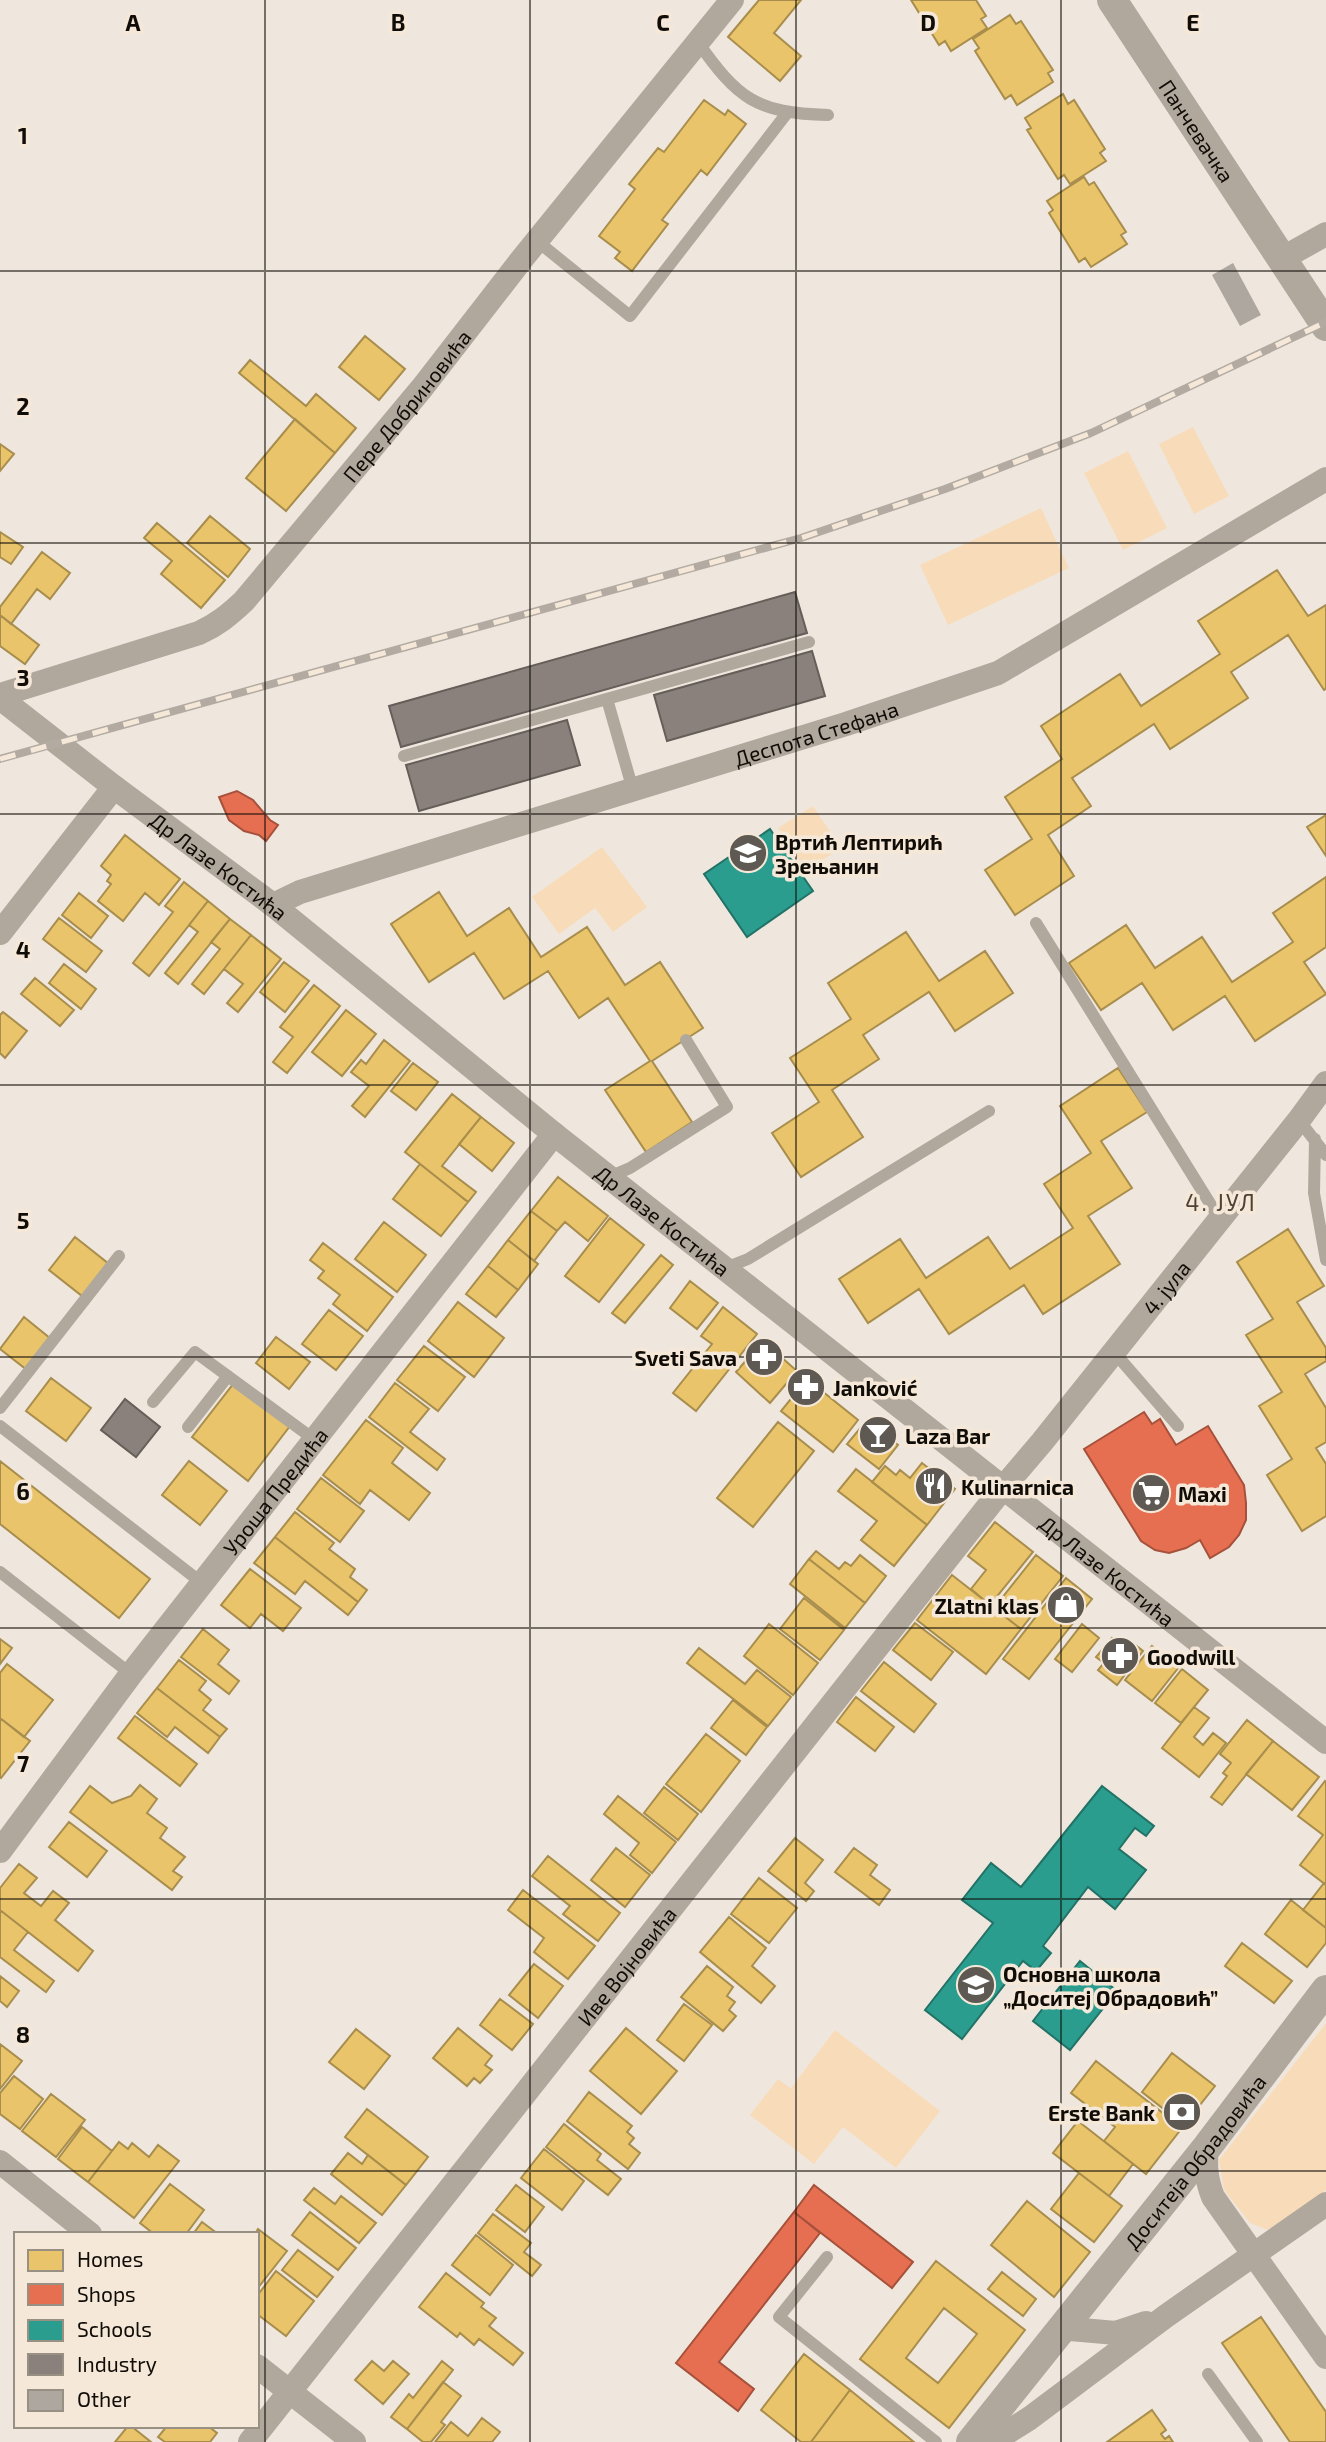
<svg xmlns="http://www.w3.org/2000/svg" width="1326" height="2442" font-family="'Exo 2',sans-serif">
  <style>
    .green { fill: #f8dcb9 }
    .homes { fill: #e9c46a; stroke: #a88d4c; stroke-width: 2; fill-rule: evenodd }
    .shops { fill: #e76f51; stroke: #a6513b; stroke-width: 2 }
    .schools { fill: #2a9d8f; stroke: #227266; stroke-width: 2 }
    .industry { fill: #8a817c; stroke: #655e59; stroke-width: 2 }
    .building { fill: #ada7a0 }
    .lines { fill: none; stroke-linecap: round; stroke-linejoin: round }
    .service { stroke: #b1a89d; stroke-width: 12 }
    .minor { stroke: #b1a89d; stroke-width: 24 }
    .tertiary { stroke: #b1a89d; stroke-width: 30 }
    .rail-casing { stroke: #b3aba2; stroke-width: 8 }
    .rail { stroke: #f5e8d8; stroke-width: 5; stroke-dasharray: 16; stroke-linecap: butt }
    .grid { fill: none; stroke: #100c07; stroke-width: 2; stroke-opacity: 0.55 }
    .labels { text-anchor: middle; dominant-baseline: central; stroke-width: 7; stroke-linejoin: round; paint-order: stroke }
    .street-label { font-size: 21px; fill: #100c07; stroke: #f5e8d8 }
    .poi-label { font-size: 21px; font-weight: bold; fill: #100c07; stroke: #f5e8d8; text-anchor: start }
    .neighbourhood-label { font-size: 23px; letter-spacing: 2px; fill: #4d4235; stroke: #f5e8d8 }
    .grid-label { font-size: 23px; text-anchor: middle; font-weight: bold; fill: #100c07; stroke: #f5e8d8; stroke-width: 7; stroke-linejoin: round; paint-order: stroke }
  </style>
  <rect width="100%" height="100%" fill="#efe7de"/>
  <!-- green -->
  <path class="green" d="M1193,427l36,69 -35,18 -35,-70z
    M1128,451l39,77 -44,22 -39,-77z
    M1041,508l28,60 -121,57 -28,-60z
    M813,806l28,42 -35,23 -28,-43z
    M602,847l45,60 -34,25 -18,-24 -36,26 -27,-37z
    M1326,2023v167l-58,40 -18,-7 -26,-33 -5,-30z
    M835,2030l105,81 -44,57 -53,-41 -29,37 -64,-49 28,-36 30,22 -17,-13z"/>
  <!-- homes -->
  <path class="homes" d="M759,0h42l-27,33 27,23 -21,25 -52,-44z
    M911,0h65l10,16 -5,3 6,9 -36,23 -6,-10 -6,4z
    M1010,15l6,9 5,-3 32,49 -5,3 5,9 -36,23 -6,-10 -6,4 -30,-48 4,-3 -6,-9z
    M1063,94l5,10 6,-4 31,49 -5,4 6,8 -36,23 -6,-9 -6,4 -31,-49 4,-2 -6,-10z
    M704,100l21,15 3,-5 18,14 -39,51 -6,-5 -39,50 6,4 -36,47 -17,-13 5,-6 -21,-16 36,-47 -6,-5 29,-36 6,4z
    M1084,177l5,8 5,-3 32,50 -5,3 6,9 -36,23 -6,-9 -6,4 -30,-49 4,-3 -6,-9z
    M365,336l40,33 -26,31 -40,-33z
    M250,360l56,46 10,-12 40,34 -21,25 -96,-80z
    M295,419l40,34 -49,58 -40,-33z
    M0,444l14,10 -14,17z
    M210,516l40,33 -22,28 -41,-34z
    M157,523l68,57 -24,28 -40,-34 11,-13 -28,-23z
    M0,532l23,15 -12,17 -11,-7z
    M42,552l28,21 -20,26 -13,-10 -26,35 -11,-9v-8z
    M1277,570l31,46 18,-11v84l-2,1 -36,-55 -57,37 17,26 -78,51 -16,-25 -82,54 19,28 -43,29 26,41 -59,39 -30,-45 47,-31 -27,-42 57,-38 -21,-33 79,-52 21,32 79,-52 -22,-33z
    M0,615l39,30 -14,19 -25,-18z
    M1326,815v41l-19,-29z
    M125,835l55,44 -21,26 -14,-12 -22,28 -25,-20 13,-17 -4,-3 4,-6 -10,-9z
    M1326,877v70l-22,15 22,32 -71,47 -30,-45 -52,34 -31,-47 -41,27 -32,-47 57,-38 29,43 47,-31 30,45 61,-40 -20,-29z
    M184,882l24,19 -59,75 -16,-13 40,-51 -8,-6z
    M439,892l28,44 42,-28 32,49 46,-30 38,58 35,-23 43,66 -51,33 40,61 -46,30 -41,-62 45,-29 -42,-63 -29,20 -31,-47 -44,28 -30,-46 -45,29 -38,-58z
    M79,893l29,23 -17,22 -29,-23z
    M208,901l22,18 -52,65 -13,-11 33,-41 -9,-7z
    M59,918l43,33 -16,21 -43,-33z
    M230,919l21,16 -47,59 -12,-10 28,-35 -9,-7z
    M906,932l33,49 46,-30 28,42 -58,38 -26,-39 -66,43 16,24 -47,31 31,47 -62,40 -29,-44 47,-31 -29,-44 61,-39 -23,-36z
    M251,935l30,24 -43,53 -11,-9 16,-19 -19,-15z
    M284,962l25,19 -24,31 -25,-20z
    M64,964l32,25 -15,20 -32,-26z
    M35,978l39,32 -14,16 -39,-32z
    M314,985l26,21 -53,67 -14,-11 20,-25 -13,-10z
    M346,1010l30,24 -34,42 -30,-24z
    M3,1012l24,19 -22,27 -5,-5v-38z
    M384,1040l26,21 -45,56 -13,-11 17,-20 -18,-14 10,-12 5,4z
    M413,1063l25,19 -22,28 -25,-19z
    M1118,1068l29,44 -46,29 31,47 -44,28 32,48 -77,50 -19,-29 -75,49 -30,-45 -51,34 -29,-44 61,-40 26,39 62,-41 22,32 63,-41 -29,-44 47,-31 -31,-47z
    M452,1094l29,23 -39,49 34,26 -8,10 -63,-50z
    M481,1117l33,26 -22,28 -33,-27z
    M420,1164l48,38 -27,34 -48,-37z
    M558,1177l50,39 -20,25 -23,-19 -8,9 -26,-20z
    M531,1211l26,20 -23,30 -26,-21z
    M610,1218l34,27 -45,57 -34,-26z
    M384,1222l42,33 -29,37 -42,-33z
    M1288,1229l36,57 -27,16 29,46v13l-21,13 21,34v34l-10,6 10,16v52l-24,15 -35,-56 25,-16 -33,-53 23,-14 -36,-57 27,-16 -36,-57z
    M75,1237l34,27 -27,32 -33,-26z
    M508,1240l30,24 -20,26 -30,-24z
    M323,1243l70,54 -26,34 -34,-27 7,-9 -22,-17 6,-7 -14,-11z
    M661,1255l12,10 -48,58 -13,-10z
    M488,1266l30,24 -22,27 -30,-23z
    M690,1281l28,22 -21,26 -27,-21z
    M458,1302l46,36 -30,39 -46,-36z
    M723,1307l34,27 -61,77 -23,-18 39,-49 -11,-8z
    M329,1310l34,26 -27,34 -34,-26z
    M24,1317l27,22 -24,31 -27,-21z
    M276,1337l34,25 -21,27 -33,-26z
    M763,1341l34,30 -27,32 -34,-31z
    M424,1346l41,31 -27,34 -41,-31z
    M51,1378l40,30 -25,33 -40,-30z
    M807,1379l51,41 -25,32 -52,-41z
    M234,1383l56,43 -42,55 -56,-44z
    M395,1383l34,26 -19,23 35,27 -8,11 -68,-53z
    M366,1420l37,28 -11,15 38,30 -21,27 -39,-30 -10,14 -37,-29z
    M867,1420l31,25 -19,24 -32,-25z
    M778,1422l36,29 -61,76 -36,-29z
    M0,1461l150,118 -31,39 -119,-94z
    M189,1461l38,30 -27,34 -38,-30z
    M922,1463l33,26 -28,36 -55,-43 13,-16 11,9 4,-5 10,8z
    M856,1469l71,56 -33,41 -33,-26 16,-19 -39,-30z
    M321,1478l43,33 -24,31 -43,-33z
    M295,1512l39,31 -5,6 26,20 -5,8 17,13 -9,12 -83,-65z
    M995,1522l38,30 -43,53 -19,-16 15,-19 -18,-14z
    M275,1537l83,65 -10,13 -43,-34 -10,13 -41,-31z
    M816,1551l23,18 6,-7 6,4 9,-11 26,21 -21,27 -56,-44z
    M1036,1555l27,21 -42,53 -27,-21z
    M809,1559l56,44 -20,25 -55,-44z
    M250,1569l51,39 -18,23 -22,-17 -11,14 -29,-23z
    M952,1575l69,54 -35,45 -69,-54z
    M1066,1578l26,21 -63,80 -26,-20z
    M804,1598l40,32 -24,30 -40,-31z
    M915,1623l38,29 -22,28 -38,-30z
    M769,1624l49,39 -25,32 -49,-39z
    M1082,1624l17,14 -27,34 -17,-13z
    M203,1629l26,21 -11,14 21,17 -10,13 -48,-37z
    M1112,1638l11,9 6,-7 14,11 -26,34 -19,-15 6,-7 -8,-6z
    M0,1639l12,9 -12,16z
    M1152,1646l27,21 -27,34 -27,-21z
    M699,1648l46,36 12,-14 34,27 -23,29 -81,-63z
    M179,1660l27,21 -7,9 12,10 -8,10 24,19 -7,8 -63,-49z
    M884,1662l52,42 -22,28 -53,-41z
    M7,1664l46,36 -29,37 -24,-19v-45z
    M1182,1669l26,21 -27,33 -26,-20z
    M157,1688l63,49 -12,16 -33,-26 -8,10 -30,-24z
    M856,1697l38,30 -19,24 -38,-29z
    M733,1700l34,27 -21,28 -35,-27z
    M1194,1707l15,11 -15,19 9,8 10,-12 13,10 -27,34 -37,-29z
    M135,1716l62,48 -17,22 -62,-48z
    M0,1718l30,23 -29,37 -1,-1z
    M1247,1720l26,21 -51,64 -11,-8 16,-21 -4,-3 8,-10 -11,-9z
    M706,1734l34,27 -39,51 -35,-28z
    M1273,1741l46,36 -27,33 -46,-36z
    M1325,1781l1,1v103l-26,-20 23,-30 -25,-19z
    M140,1785l17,14 -10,14 20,15 -7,10 25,19 -12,14 9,6 -10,13 -102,-78 20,-26 22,17 19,-7z
    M664,1787l34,27 -20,26 -34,-27z
    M618,1796l58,46 -24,31 -22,-18 9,-12 -35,-29z
    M69,1822l38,29 -20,26 -38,-30z
    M795,1838l28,22 -18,23 9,8 -8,10 -38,-30z
    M616,1848l34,27 -25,32 -34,-27z
    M854,1848l23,17 -7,10 20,15 -11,15 -44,-33z
    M548,1856l72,57 -22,28 -35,-27 7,-8 -38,-30z
    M19,1864l18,14 -13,15 17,13 12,-15 16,12 -14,17 38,31 -15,20 -78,-61v-22z
    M759,1878l38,30 -28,35 -38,-29z
    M1324,1883l2,2v43l-23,-18z
    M523,1890l72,56 -27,33 -34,-27 10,-14 -36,-28z
    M1291,1900l35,28v15l-19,24 -42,-33z
    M0,1910l28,22 -14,18 40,31 -8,11 -46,-35z
    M729,1917l37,31 -14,18 23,20 -14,17 -61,-51z
    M1242,1943l50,38 -18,22 -49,-37z
    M534,1964l29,22 -25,32 -29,-23z
    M707,1966l26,21 -6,9 8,6 -6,8 7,6 -13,15 -42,-34z
    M0,1976l19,15 -12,16 -7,-6z
    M500,1999l33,25 -21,26 -32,-25z
    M684,2004l28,21 -28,36 -27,-21z
    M458,2028l34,28 -7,9 7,5 -12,13 -6,-5 -7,8 -34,-28z
    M626,2028l51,43 -36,43 -51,-43z
    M356,2029l34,27 -26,33 -35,-27z
    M0,2044l22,17 -22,28z
    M1172,2053l43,33 -31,39 -42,-33z
    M1096,2061l86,67 -36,46 -42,-33 11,-14 -44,-34z
    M14,2076l29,23 -23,30 -20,-15v-21z
    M589,2092l43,34 -5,6 7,6 -5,6 11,9 -12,16 -61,-48z
    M51,2094l34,26 -29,37 -34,-26z
    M367,2109l61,48 -22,28 -61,-48z
    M1078,2121l55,43 -24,32 -56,-43z
    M564,2124l37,30 -4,6 24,19 -13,16 -62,-48z
    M82,2127l30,24 -24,31 -30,-23z
    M119,2142l9,7 4,-6 17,14 9,-12 21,16 -45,57 -46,-36z
    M544,2149l40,32 -22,29 -41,-32z
    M348,2153l14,11 6,-9 38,30 -24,30 -51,-41z
    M1079,2173l43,33 -28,36 -43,-33z
    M170,2184l34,26 -18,24h-32l-14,-11z
    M516,2185l28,22 -19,25 -29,-22z
    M314,2188l21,16 6,-8 35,27 -17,20 -55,-43z
    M1027,2201l63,51 -36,45 -63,-52z
    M310,2212l46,36 -18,22 -46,-35z
    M493,2214l38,29 -7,9 17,13 -9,11 -54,-43z
    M202,2222l16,12h-25z
    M258,2229l29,22 -30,38v-55h-2z
    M476,2235l37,30 -23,30 -38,-30z
    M298,2250l35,27 -16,20 -35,-27z
    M936,2261l89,69 -76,98 -89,-69zM944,2308l33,26 -39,49 -32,-25z
    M276,2271l38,30 -28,35 -29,-22v-18z
    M1002,2272l34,27 -13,17 -35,-27z
    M446,2273l38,30 -3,4 15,11 -7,8 34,27 -10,12 -34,-26 -5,6 -14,-12 -3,4 -38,-30z
    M1261,2317l65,95v30h-36l-68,-99z
    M804,2354l46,36 -39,52h-10l-40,-32z
    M372,2361l12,10 9,-10 16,13 -26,30 -28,-24z
    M442,2361l11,9 -46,59 -16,-12 18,-23 4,4z
    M443,2382l18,14 -20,26 4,3 -14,17h-8l-16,-13z
    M850,2390l64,52h-103z
    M1152,2410l14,20 -5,4 4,5 4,-3 4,6h-66z
    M482,2418l18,14 -8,10h-57l16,-20 17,14z
    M128,2426h3l20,16h-36z
    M167,2426h41l9,7 -7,9h-45l-7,-5z"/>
  <!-- shops -->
  <path class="shops" d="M237,791l16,9 17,20 8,5 -12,16 -7,-6 -15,-4 -15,-11 -10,-23z
    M1144,1412l8,12 8,-5 16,26 32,-19 36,59 2,18v17l-7,15 -10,12 -19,11 -10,-18 -14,8 -17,5 -14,-3 -14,-9 -57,-92z
    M814,2185l99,77 -21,26 -98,-76z
    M794,2212l26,21 -101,129 35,27 -16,22 -62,-48z"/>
  <!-- schools -->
  <path class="schools" d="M770,829l43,62 -66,46 -43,-63z
    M1102,1786l52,40 -8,10 -11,-8 -16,21 27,21 -31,39 -27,-22 -45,59 8,7 -15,18 -13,-10 -61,78 -37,-29 68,-87 -31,-23 29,-37 30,24z
    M1080,1961l37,30 -47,59 -37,-29z"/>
  <!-- industry -->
  <path class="industry" d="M795,592l12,41 -406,114 -12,-41z
    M812,651l13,45 -158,45 -13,-46z
    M567,720l13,45 -161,46 -13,-46z
    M125,1399l35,28 -24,30 -35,-27z"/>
  <!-- building -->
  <path class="building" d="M1233,263l28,52 -21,11 -28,-51z"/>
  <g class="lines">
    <!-- service -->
    <path class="service" d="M697,41c41,58 59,72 131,74
      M537,241l93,75 157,-203
      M607,699l26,91
      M404,756l405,-114
      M1036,923l183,295
      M1299,1120l27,35
      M1315,1139l-1,54 12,67
      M609,1177l21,-9 97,-61 -41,-67
      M725,1268l23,-9 241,-148
      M1114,1352l64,74
      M153,1402l42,-50 120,88
      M0,1408l119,-152
      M0,1426l202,157
      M188,1427l40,-51
      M0,1572l131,102
      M827,2257l-48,60 157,125
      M1208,2374l49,68"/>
    <!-- minor -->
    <g class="minor">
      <path d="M1283,258l43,-24"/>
      <path id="s1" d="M0,695l199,-62c18,-8 30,-18 45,-32l178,-213 100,-129 210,-259"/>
      <path id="s2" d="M0,698l114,89 159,118 281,229 772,608"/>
      <path id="s3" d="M273,905l27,-13 546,-168 152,-51 328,-194"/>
      <path d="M0,933l114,-146"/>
      <path id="s4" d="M0,1851l131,-177 423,-540"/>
      <path d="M1207,2147c-2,19 -1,32 6,50l113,160"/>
      <path d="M0,2162l90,72"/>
      <path d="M1059,2330l11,-1 46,4 30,-10"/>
      <path d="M257,2366l97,76"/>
      <path id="s5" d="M250,2442l752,-953 40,-47 257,-322 27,-37"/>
      <path d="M992,2442l38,-24 136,-102 160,-112"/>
    </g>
    <!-- tertiary -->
    <g class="tertiary">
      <path id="s6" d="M1112,0l214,326"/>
      <path id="s7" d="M971,2442l236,-295 119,-157"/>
    </g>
    <!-- rail casing -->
    <g class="rail-casing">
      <path id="rail" d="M0,759l801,-221 144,-49 146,-56 235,-111"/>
    </g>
    <!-- rail -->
    <use href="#rail" class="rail"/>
  </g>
  <!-- grid -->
  <path class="grid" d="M265,0v2442M530,0v2442M796,0v2442M1061,0v2442M0,271h1326M0,543h1326M0,814h1326M0,1085h1326M0,1357h1326M0,1628h1326M0,1899h1326M0,2171h1326"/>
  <!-- icons -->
  <defs>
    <g id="school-disc" transform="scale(2.0125)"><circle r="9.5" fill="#5e5952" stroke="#f5e8d8"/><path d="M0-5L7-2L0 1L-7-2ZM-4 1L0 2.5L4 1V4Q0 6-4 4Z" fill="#fff"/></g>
    <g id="pharmacy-disc" transform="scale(2.0125)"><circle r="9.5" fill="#5e5952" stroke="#f5e8d8"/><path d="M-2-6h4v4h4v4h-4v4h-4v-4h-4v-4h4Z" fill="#fff"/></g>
    <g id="bar-disc" transform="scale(2.0125)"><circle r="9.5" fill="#5e5952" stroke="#f5e8d8"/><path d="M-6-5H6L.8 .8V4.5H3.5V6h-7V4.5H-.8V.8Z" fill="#fff"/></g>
    <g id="restaurant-disc" transform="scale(2.0125)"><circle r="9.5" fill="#5e5952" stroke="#f5e8d8"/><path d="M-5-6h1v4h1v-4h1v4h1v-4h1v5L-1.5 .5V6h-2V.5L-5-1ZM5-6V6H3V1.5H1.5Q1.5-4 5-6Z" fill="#fff"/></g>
    <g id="supermarket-disc" transform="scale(2.0125)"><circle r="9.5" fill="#5e5952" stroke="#f5e8d8"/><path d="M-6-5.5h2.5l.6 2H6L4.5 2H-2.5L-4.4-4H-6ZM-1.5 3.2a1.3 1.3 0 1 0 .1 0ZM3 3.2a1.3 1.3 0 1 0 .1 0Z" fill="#fff"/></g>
    <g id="shop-disc" transform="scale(2.0125)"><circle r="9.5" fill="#5e5952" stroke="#f5e8d8"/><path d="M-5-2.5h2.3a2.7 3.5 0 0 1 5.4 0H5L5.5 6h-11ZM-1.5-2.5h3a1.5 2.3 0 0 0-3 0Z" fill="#fff"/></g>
    <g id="bank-disc" transform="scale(2.0125)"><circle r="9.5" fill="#5e5952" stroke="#f5e8d8"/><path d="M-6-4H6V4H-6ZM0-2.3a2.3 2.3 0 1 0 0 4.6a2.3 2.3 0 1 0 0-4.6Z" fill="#fff"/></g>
  </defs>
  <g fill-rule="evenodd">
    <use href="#school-disc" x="748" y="853"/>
    <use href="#pharmacy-disc" x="764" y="1357"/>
    <use href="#pharmacy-disc" x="806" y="1387"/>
    <use href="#bar-disc" x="878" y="1435"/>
    <use href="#restaurant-disc" x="934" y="1486"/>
    <use href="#supermarket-disc" x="1151" y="1493"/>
    <use href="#shop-disc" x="1066" y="1605"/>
    <use href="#pharmacy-disc" x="1120" y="1656"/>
    <use href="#school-disc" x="976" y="1985"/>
    <use href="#bank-disc" x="1182" y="2112"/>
  </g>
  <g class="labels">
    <!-- street labels -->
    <g class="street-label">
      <text stroke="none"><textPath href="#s6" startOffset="156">Панчевачка</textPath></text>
      <text stroke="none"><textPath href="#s1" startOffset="518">Пере Добриновића</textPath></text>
      <text stroke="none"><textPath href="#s3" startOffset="570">Деспота Стефана</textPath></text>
      <text stroke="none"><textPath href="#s2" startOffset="276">Др Лазе Костића</textPath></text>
      <text stroke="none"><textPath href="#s2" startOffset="844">Др Лазе Костића</textPath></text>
      <text stroke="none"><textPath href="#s5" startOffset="1474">4. јула</textPath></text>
      <text stroke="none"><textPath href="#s4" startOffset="453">Уроша Предића</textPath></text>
      <text stroke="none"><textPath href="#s2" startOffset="1410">Др Лазе Костића</textPath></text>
      <text stroke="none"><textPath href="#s5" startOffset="607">Иве Војновића</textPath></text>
      <text stroke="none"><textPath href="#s7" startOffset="359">Доситеја Обрадовића</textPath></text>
    </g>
    <!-- poi labels -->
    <g class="poi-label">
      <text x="775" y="841">Вртић Лептирић<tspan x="775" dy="24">Зрењанин</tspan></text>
      <text x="737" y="1357" text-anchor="end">Sveti Sava</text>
      <text x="833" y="1387">Janković</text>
      <text x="905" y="1435">Laza Bar</text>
      <text x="961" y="1486">Kulinarnica</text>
      <text x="1178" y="1493">Maxi</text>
      <text x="1039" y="1605" text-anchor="end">Zlatni klas</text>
      <text x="1147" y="1656">Goodwill</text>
      <text x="1003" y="1973">Основна школа<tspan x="1003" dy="24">„Доситеј Обрадовић”</tspan></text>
      <text x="1155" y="2112" text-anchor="end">Erste Bank</text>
    </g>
    <!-- neighbourhood labels -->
    <g class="neighbourhood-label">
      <text x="1221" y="1202">4. ЈУЛ</text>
    </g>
  </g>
  <g class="grid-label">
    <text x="133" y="31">A</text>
    <text x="398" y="31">B</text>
    <text x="663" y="31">C</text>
    <text x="928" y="31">D</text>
    <text x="1193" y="31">E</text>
    <text x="23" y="144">1</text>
    <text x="23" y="415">2</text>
    <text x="23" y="686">3</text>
    <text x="23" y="958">4</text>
    <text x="23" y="1229">5</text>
    <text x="23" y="1500">6</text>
    <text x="23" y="1772">7</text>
    <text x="23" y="2043">8</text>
  </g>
  <!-- legend -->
  <rect x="14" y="2232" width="245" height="196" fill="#f5e8d8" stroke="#999084" stroke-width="2"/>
  <rect x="28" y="2250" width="35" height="21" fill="#e9c46a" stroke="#999084" stroke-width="2"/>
  <text x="77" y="2267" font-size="21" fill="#100c07">Homes</text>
  <rect x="28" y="2284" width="35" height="21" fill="#e76f51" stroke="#999084" stroke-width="2"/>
  <text x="77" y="2302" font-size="21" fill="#100c07">Shops</text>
  <rect x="28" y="2320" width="35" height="21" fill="#2a9d8f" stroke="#999084" stroke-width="2"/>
  <text x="77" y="2337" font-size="21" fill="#100c07">Schools</text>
  <rect x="28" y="2354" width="35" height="21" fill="#8a817c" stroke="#999084" stroke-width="2"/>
  <text x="77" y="2372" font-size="21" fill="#100c07">Industry</text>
  <rect x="28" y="2390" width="35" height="21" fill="#ada7a0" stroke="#999084" stroke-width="2"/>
  <text x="77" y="2407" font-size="21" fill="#100c07">Other</text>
</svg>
